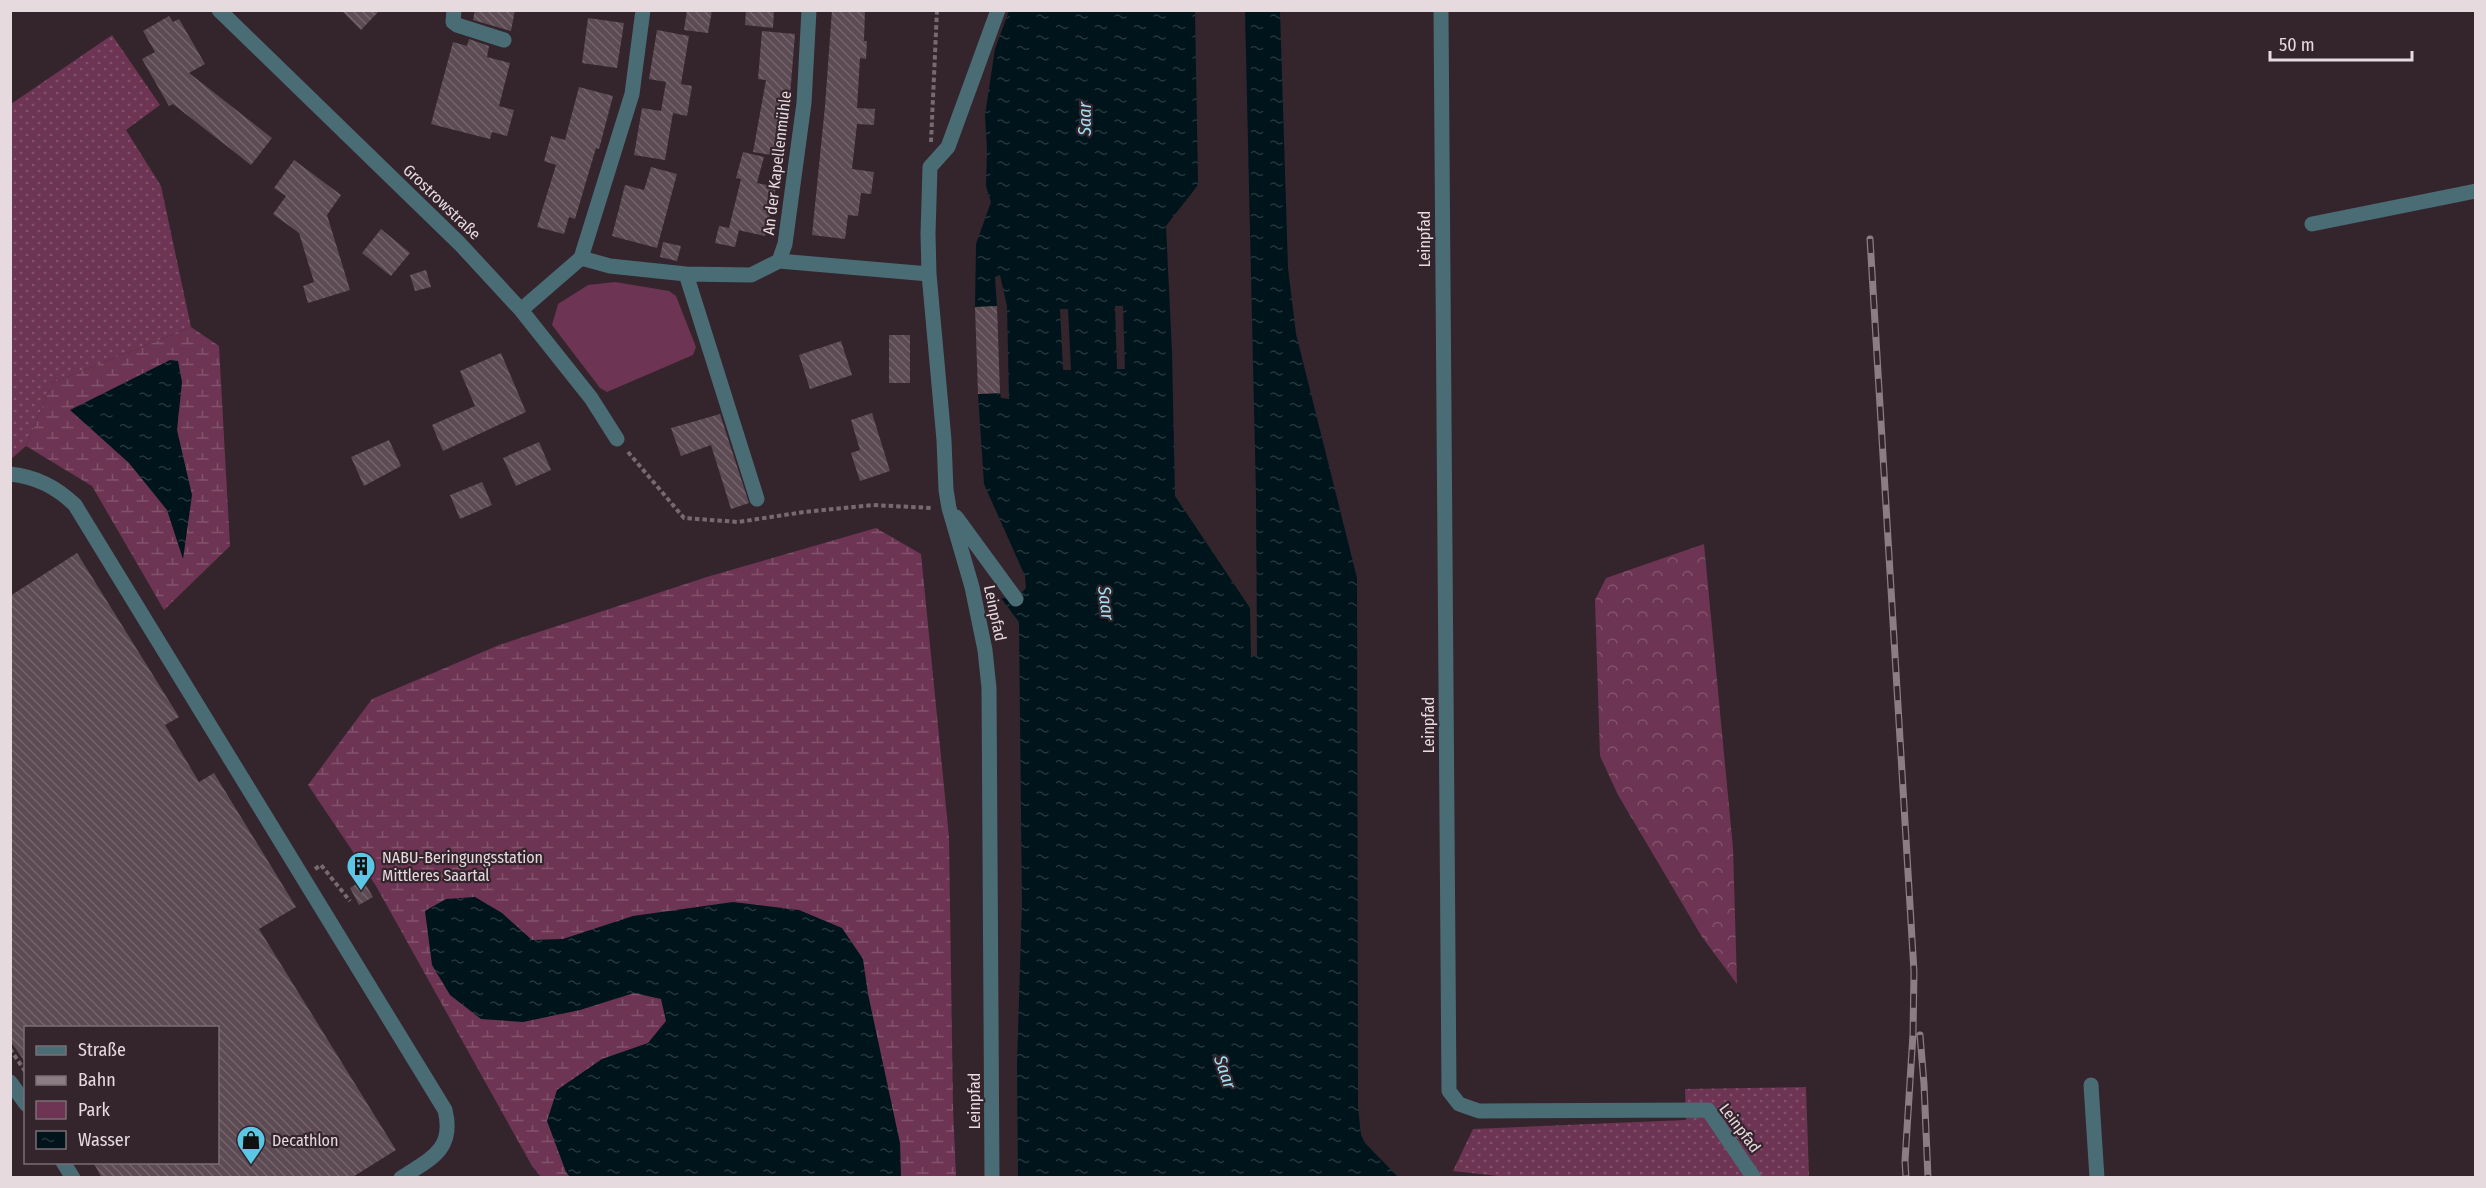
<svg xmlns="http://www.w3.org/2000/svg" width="2486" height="1188" font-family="'Fira Sans Condensed',sans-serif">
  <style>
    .grass { fill: url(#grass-dots) }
    .forest { fill: url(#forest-crowns) }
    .wetland { fill: url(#wetland-marsh) }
    .green { fill: #6d3553 }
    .water { fill: url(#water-ripples); fill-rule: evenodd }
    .building { fill: url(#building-back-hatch) }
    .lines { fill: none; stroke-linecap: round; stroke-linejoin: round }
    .path { stroke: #776970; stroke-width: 4; stroke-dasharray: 4.5 3; stroke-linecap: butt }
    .minor { stroke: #4a6c75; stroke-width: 15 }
    .rail-casing { stroke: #8c7d84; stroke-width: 7 }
    .rail { stroke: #34242c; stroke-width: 4.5; stroke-dasharray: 14; stroke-linecap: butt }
    .labels { text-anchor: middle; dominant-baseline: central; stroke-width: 4.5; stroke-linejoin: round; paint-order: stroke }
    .street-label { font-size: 16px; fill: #e6dadf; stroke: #34242c }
    .poi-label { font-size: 16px; fill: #e6dadf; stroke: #34242c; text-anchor: start }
    .water-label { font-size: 18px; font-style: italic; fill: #9ee1f5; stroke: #34242c }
  </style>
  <defs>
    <pattern id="grass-dots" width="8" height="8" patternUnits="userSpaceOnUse" patternTransform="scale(1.5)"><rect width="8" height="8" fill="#6d3553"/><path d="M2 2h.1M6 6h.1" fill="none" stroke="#82526b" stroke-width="1.8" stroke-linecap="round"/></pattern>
    <pattern id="forest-crowns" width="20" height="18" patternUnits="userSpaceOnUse" patternTransform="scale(1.5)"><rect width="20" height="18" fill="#6d3553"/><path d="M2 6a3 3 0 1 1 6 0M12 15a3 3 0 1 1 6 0" fill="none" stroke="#82526b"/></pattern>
    <pattern id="wetland-marsh" width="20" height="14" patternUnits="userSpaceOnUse" patternTransform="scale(1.5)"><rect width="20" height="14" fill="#6d3553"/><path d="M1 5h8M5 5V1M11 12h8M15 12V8" fill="none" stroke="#82526b"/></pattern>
    <pattern id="water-ripples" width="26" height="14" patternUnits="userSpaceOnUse" patternTransform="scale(1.5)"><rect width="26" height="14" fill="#00141b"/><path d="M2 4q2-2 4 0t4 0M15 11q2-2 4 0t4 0" fill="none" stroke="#25363c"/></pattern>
    <pattern id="building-back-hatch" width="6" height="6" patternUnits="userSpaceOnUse" patternTransform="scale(1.5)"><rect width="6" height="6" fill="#5d4b54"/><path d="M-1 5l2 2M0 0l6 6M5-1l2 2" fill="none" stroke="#74646c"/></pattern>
  </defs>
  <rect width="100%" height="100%" fill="#34242c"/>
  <!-- grass -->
  <path class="grass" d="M112,35l48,70 -34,25 35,56 30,141 -139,56 -26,63 -15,13v-355z
    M1806,1087l3,90 -293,1 -63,-7 20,-42 213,-9 -1,-31z"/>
  <!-- forest -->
  <path class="forest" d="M1704,544l29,304 4,136 -35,-47 -84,-142 -18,-39 -5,-156 11,-22z"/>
  <!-- wetland -->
  <path class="wetland" d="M191,327l28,19 11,200 -66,64 -72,-124 -66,-40 26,-63z
    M876,528l45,26 28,283 4,270 3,70h-415l-9,-11 -156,-280 -68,-101 64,-86 127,-54 211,-69z"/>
  <!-- green -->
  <path class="green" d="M615,282l54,9 7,5 20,51 -3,8 -86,37 -7,-4 -48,-63 6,-21 30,-19z"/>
  <!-- water -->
  <path class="water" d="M1009,11h186l3,174 -32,41 6,126 3,144 75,112 1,48h6l-1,-161 -11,-484h35l8,257 8,66 61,244 1,529 3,28 4,8 33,34h-380l-1,-112 5,-161 -3,-282 -18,-24 15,1 10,-11 -1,-12 -41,-92 -6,-90 22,-1 1,5 8,1 -2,-93 -7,-31 -5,2 2,29 -22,1 1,-63 15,-42 -5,-16 1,-36 -2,-35 10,-66zM1115,306h8l2,63h-8zM1060,309h8l3,61h-8z
    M170,360l8,1 4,21 -5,48 15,65 -9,64 -16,-49 -38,-47 -59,-53z
    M475,897l27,16 30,27 31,-1 70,-23 100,-14 66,8 43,18 21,31 5,35 32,149 1,34h-331l-4,-5 -19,-51 10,-31 45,-31 46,-16 18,-22 -5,-22 -27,-6 -54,17 -57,12 -42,-3 -31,-24 -18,-30 -7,-54 21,-12z"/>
  <!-- building -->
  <path class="building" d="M341,10h39l-19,20z
    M475,10h40l-4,21 -38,-11z
    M687,10h25l-4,23 -24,-3z
    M746,10h28l-1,18 -28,-3z
    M832,10h33l-1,31h3l-1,18 -6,-1 -3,50 18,1 -1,16 -17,-1 -5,45 22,3 -3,22 -10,-1 -3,23 -10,-1 -3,24 -33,-4 13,-129z
    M169,16l4,6 6,-3 26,45 -16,9 83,65 -21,27 -78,-61 -4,2 -27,-47 13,-7 -12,-21z
    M588,18l36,5 -7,45 -35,-5z
    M657,30l32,6 -8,48 11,2 -5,30 -14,-3 -8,47 -31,-5 8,-47 19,3 5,-29 -17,-3z
    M762,31l33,3 -6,74h2l-8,49 -30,-5 13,-72 -8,-1z
    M469,39l20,7 -2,11 23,6 -11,43 15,4 -7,26 -15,-4 -2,7 -59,-15 22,-82 14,4z
    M579,87l34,9 -14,53 -3,-1 -21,71 -6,-2 -5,17 -27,-7 19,-62 -12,-4 7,-25 14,4z
    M743,152l21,5 -7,26 19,4 -11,49 -36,-8 12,-49 -5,-1z
    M294,160l47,35 -14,20 23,75 -42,13 -5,-17 11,-4 -15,-49 -26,-19 13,-18 -12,-8z
    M651,167l26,7 -20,74 -45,-12 13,-51 19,5z
    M719,226l20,4 -4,17 -20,-4z
    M381,229l29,24 -19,23 -29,-23z
    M663,242l18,4 -4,15 -17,-4z
    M426,270l5,17 -16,4 -5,-16z
    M997,306l3,87 -22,1 -3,-87z
    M889,335h21v48h-21z
    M841,341l11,34 -42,14 -11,-34z
    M501,353l25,59 -83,39 -11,-26 43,-19 -15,-35z
    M872,413l18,58 -30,10 -9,-28 9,-3 -9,-30z
    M720,414l29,89 -18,6 -20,-64 -30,11 -10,-28z
    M389,440l12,26 -37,20 -13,-29z
    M539,442l12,28 -35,16 -13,-28z
    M482,482l10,23 -32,14 -10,-24z
    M77,553l102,164 -14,8 34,57 15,-9 82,134 -37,22 137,221 -45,28h-249l-9,-16h125v-134h-192v35l-16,-22v-445z
    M363,880l10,17 -14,8 -9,-17z"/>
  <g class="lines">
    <!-- path -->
    <path class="path" d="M931,142l6,-132
      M628,452l56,66 54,4 66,-10 69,-7 60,3
      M315,869l6,-4 29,36
      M10,1049l15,22"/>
    <!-- minor -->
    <path class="minor" d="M219,10l241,234 61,66 70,88 26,41
      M454,10l-1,12 4,3 47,15
      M1441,10l8,1081 10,13 20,7 229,-1 46,68
      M2312,224l164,-33
      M581,258l29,8 76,8 65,1 28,-14 6,-17 19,-141 5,-93
      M779,261l150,13
      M686,274l71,225
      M521,310l60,-52 51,-164 11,-84
      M10,474c27,3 46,13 65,31l370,605c10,40 -15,49 -44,68
      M956,517l60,82
      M10,1082l16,22
      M2091,1085l6,93
      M63,1162l10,16
      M992,1178l-3,-490 -4,-38 -13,-63 -23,-79 -3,-18 -2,-50 -15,-166 -1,-40 2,-67 18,-20 50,-137"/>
    <!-- rail casing -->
    <g class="rail-casing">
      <path id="rail" d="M1870,239l44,733 -1,62 -8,127 1,17
        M1920,1035l4,49 4,94"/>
    </g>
    <!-- rail -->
    <use href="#rail" class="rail"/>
  </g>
  <!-- icons -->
  <defs>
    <g id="building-pin" transform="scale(1.5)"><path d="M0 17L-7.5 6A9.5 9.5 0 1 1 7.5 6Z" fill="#5ac8e5" stroke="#34242c"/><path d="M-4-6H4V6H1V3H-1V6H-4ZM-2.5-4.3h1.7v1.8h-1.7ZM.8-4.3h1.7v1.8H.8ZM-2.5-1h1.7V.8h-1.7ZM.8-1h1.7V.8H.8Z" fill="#111"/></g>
    <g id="shop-pin" transform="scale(1.5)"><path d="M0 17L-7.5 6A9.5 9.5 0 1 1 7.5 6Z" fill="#5ac8e5" stroke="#34242c"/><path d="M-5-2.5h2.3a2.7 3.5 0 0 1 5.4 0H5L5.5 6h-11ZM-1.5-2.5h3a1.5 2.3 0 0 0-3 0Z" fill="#111"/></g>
  </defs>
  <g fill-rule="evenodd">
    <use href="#building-pin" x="361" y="866"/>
    <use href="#shop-pin" x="251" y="1140"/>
  </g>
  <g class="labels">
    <!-- street labels -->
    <g class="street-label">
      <text transform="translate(777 163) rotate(-83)">An der Kapellenmühle</text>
      <text transform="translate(442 202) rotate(44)">Grostrowstraße</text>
      <text transform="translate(1424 239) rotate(-90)">Leinpfad</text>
      <text transform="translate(995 613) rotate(78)">Leinpfad</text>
      <text transform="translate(1428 725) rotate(-90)">Leinpfad</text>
      <text transform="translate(974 1101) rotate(-90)">Leinpfad</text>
      <text transform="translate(1740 1128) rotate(53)">Leinpfad</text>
    </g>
    <!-- poi labels -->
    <g class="poi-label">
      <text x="382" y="857">NABU-Beringungsstation<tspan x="382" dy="18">Mittleres Saartal</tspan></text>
      <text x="272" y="1140">Decathlon</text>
    </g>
    <!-- water labels -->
    <g class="water-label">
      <text transform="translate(1085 119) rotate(-90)">Saar</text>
      <text transform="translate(1106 603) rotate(83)">Saar</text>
      <text transform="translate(1225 1072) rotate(71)">Saar</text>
    </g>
  </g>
  <!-- border -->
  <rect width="2486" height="1188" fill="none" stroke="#e6dadf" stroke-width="24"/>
  <!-- legend -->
  <rect x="24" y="1026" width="195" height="138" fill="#34242c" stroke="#7b6d74" stroke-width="1.5"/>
  <rect x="36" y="1046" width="30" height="9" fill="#4a6c75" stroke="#7b6d74" stroke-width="1.5"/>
  <text x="78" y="1056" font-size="18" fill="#e6dadf">Straße</text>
  <rect x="36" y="1076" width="30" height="9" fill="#8c7d84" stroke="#7b6d74" stroke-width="1.5"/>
  <text x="78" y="1086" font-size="18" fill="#e6dadf">Bahn</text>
  <rect x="36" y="1101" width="30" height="18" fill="#6d3553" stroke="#7b6d74" stroke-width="1.5"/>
  <text x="78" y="1116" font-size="18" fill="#e6dadf">Park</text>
  <rect x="36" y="1131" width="30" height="18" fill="url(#water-ripples)" stroke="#7b6d74" stroke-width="1.5"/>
  <text x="78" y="1146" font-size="18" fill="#e6dadf">Wasser</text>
  <!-- scale -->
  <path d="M2270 51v9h142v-9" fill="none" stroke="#e6dadf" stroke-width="3"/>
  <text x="2279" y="51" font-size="18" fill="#e6dadf" stroke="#34242c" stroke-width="4.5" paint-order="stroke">50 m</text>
</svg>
